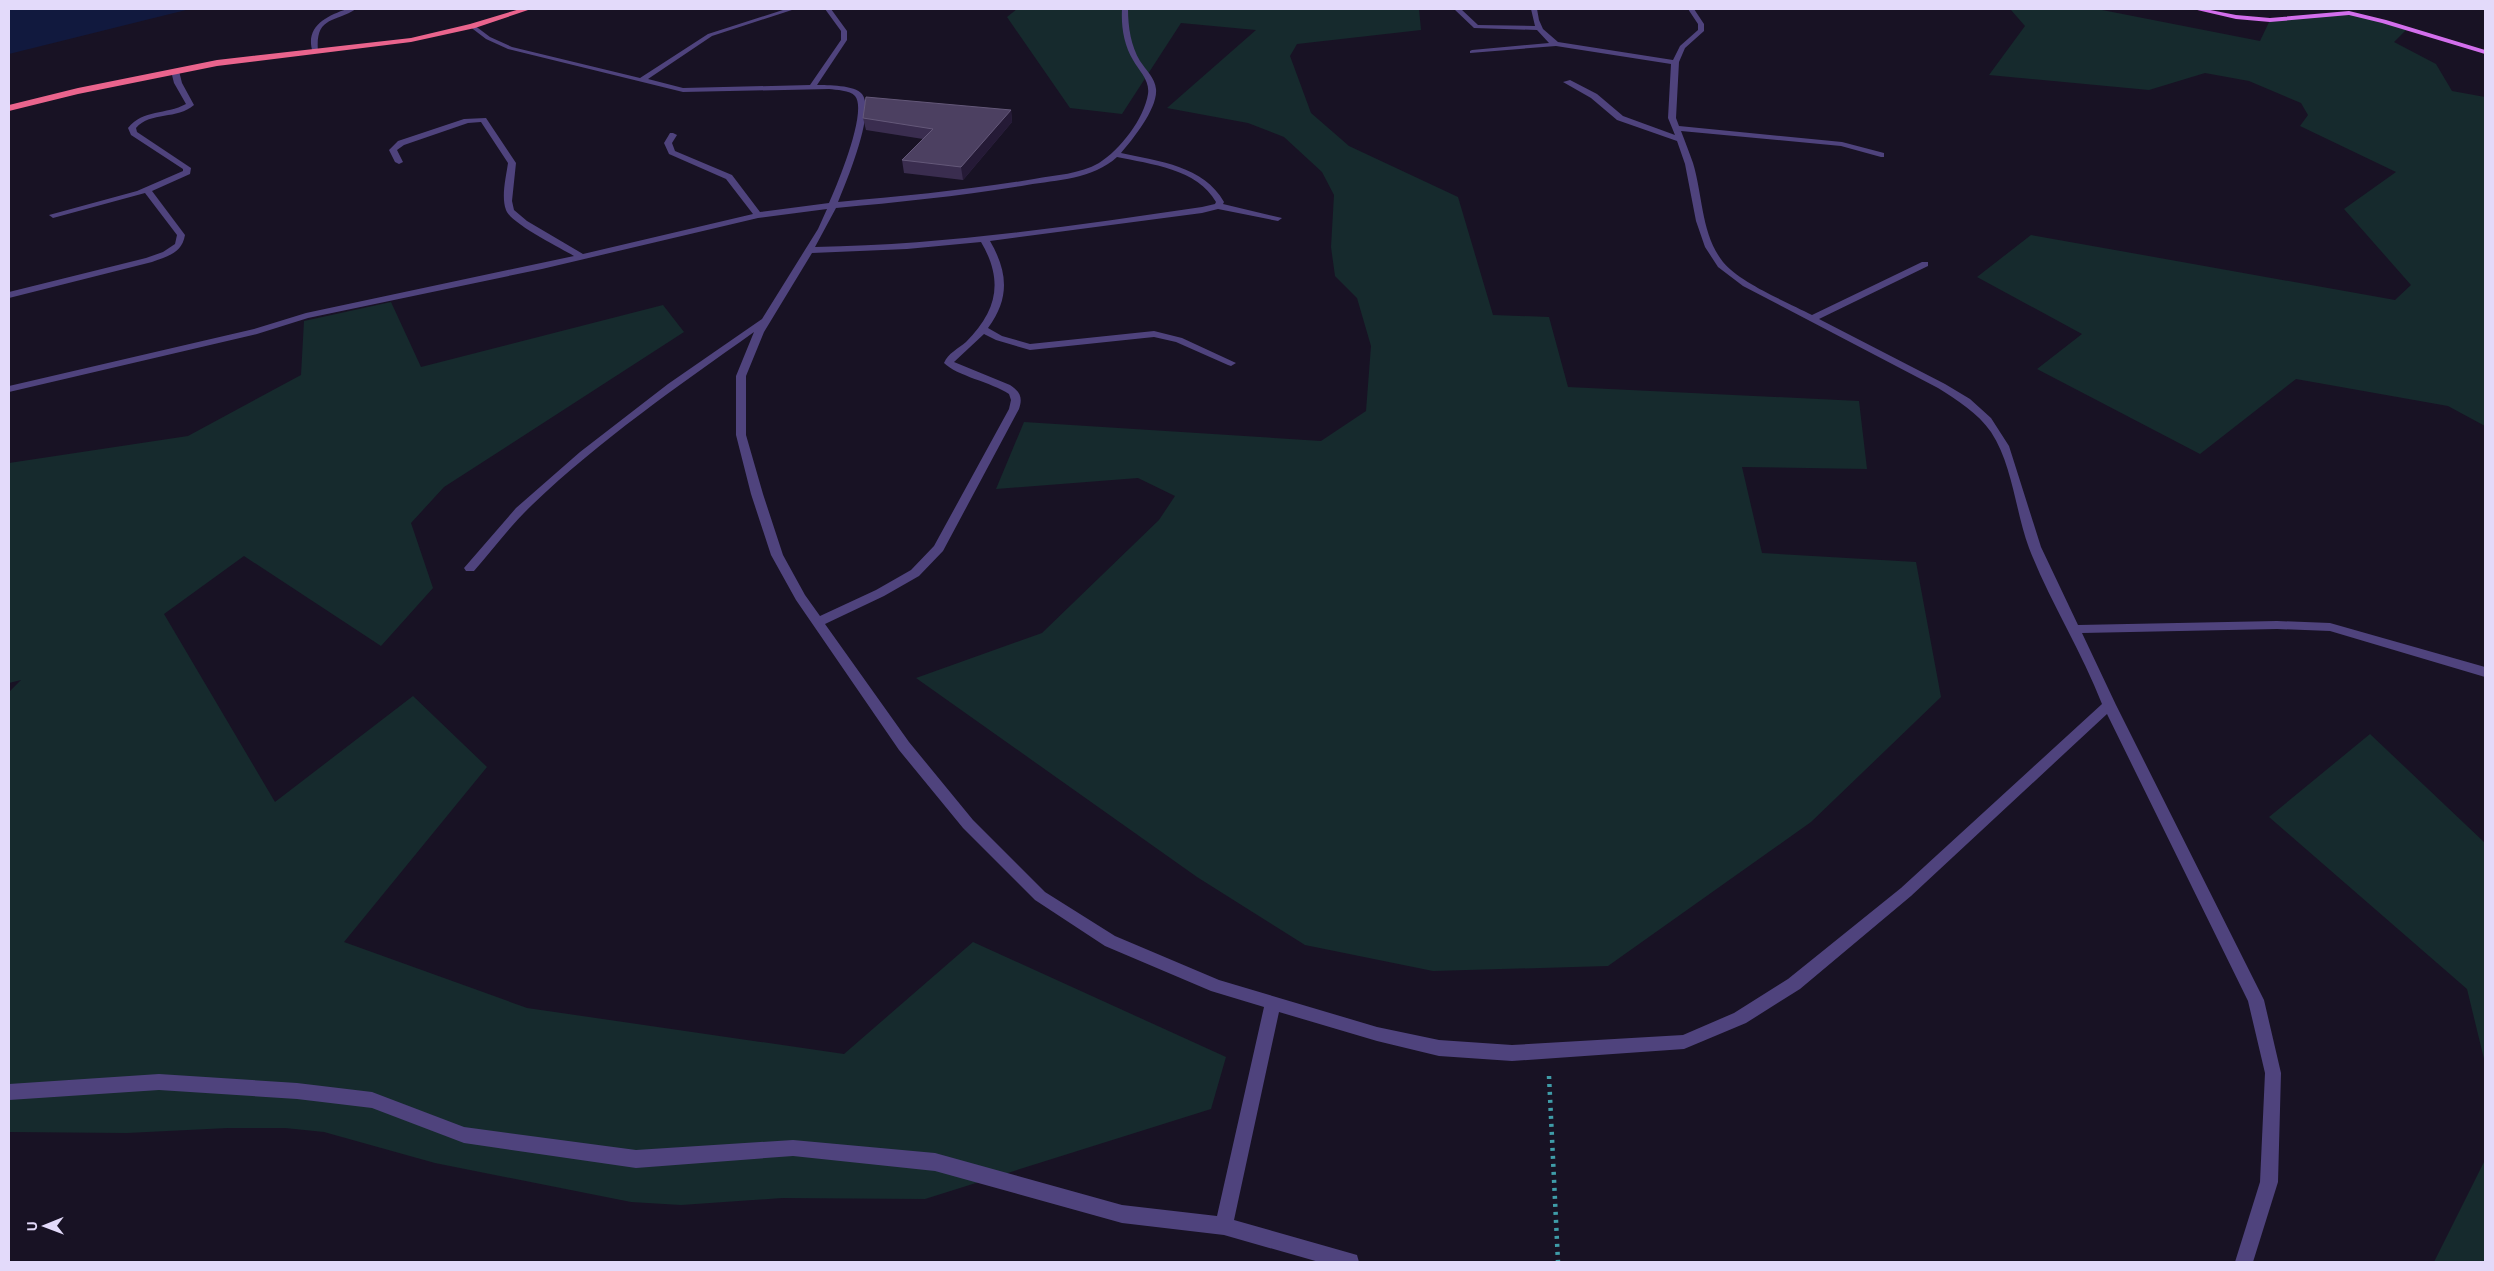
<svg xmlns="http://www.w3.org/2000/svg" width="2494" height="1271" font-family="'DM Sans',sans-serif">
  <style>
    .green { fill: #162a2d }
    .water { fill: #11193e }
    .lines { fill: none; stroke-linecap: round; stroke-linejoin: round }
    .path { stroke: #3f9ca8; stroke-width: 4.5; stroke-dasharray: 3 5; stroke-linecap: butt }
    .minor { fill: #4f437d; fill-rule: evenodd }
    .major { fill: #d36fec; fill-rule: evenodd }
    .highway { fill: #ea648d; fill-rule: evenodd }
    .wall { fill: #3a2d4f }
    .shaded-wall { fill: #251a36 }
    .building { fill: #4c4061; stroke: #645879 }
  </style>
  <rect width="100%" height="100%" fill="#181224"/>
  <!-- green -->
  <path class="green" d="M1017,9h402l2,21 -124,14 -7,12 21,57 38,33 109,51 35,118 56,2 19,70 291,14 8,68 -125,-2 20,86 154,9 25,135 -130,125 -203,144 -175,5 -128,-26 -108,-68 -281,-199 126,-45 117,-113 16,-24 -37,-18 -142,11 28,-67 297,19 45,-30 5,-65 -14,-48 -22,-22 -4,-29 3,-52 -12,-23 -38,-35 -36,-14 -81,-15 89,-78 -75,-7 -59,91 -52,-6 -63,-91z
    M2000,9h97l163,32 10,-21 79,-7 59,15 -14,14 42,22 16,27 33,6v329l-37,-20 -152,-27 -96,75 -163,-85 45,-35 -105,-57 54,-42 364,65 16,-15 -67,-76 52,-37 -96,-46 8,-11 -7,-12 -52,-22 -44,-8 -56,17 -160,-15 36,-49 -14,-16z
    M391,302l30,65 242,-62 21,27 -240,155 -33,36 22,65 -52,58 -137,-90 -80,58 111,188 138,-106 74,71 -143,175 183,66 317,46 129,-112 253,115 -15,52 -286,90 -143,-1 -101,7 -50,-3 -196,-39 -111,-31 -39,-4h-57l-101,5 -118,-1v-440l12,-12 -12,3v-220l179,-27 113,-61 3,-54z
    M2370,734l115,109v220l-18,-74 -198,-172z
    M2485,1160v102h-51z"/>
  <!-- water -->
  <path class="water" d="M9,9h181l-181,45z"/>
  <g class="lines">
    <!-- path -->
    <path class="path" d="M1549,1076l9,186"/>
    <!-- minor -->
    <path class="minor" d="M347,9h9c-22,14 -41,7 -38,43l-5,1c-9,-26 13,-37 34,-44z
      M786,9h9l-83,27 -64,43 35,9 127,-3 31,-45v-9l-16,-22h6l16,22v9l-30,45c10,0 38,0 45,9 14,18 -16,88 -24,108 66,-6 131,-12 196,-23 22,-4 46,-5 65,-16 21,-13 45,-44 49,-69 2,-14 -9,-23 -15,-34 -9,-15 -12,-33 -11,-51h6c0,18 3,37 12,52 6,9 15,17 16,28 2,19 -23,50 -35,64 37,8 83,13 103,49l-1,2 59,14 -4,3 -60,-12 -16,4 -212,28c18,31 20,57 -2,87l14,8 28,8 124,-13 28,7 54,25 -5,3 -3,-1 -52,-23 -22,-5 -124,13 -34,-10 -12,-6 -30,28 56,23c10,7 13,12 9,24l-76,142 -24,25 -35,20 -59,28 84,118 64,78 72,72 70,44 104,44 158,47 62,13 73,5 171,-10 51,-22 54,-34 113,-91 201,-184c-21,-54 -52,-102 -73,-156 -14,-38 -16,-82 -38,-116 -13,-19 -34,-32 -53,-44l-195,-102 -25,-19 -13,-20 -9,-26 -11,-57 -8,-23 -60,-21 -26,-22 -28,-16 7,-2 27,14 26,22 52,19 -7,-17 3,-54 -115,-18 -86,7v-2l2,-1 77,-7 -12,-13 -63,-2 -20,-19h7l17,16 57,1 -4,-17h6l2,11 4,9 15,13 115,18 7,-14 18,-16v-6l-10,-15h6l10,15v7l-19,17 -6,14 -3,56 3,8 163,16 42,11v4h-3l-40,-11 -160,-15c4,10 8,21 12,32 10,33 8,71 30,99 17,21 64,40 89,53l110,-53h6v4l-109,53 126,65 25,15 21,19 18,28 32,101 37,78 199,-4 53,2 155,44v10l-155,-46 -53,-2 -195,4 34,72 148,295 17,73 -3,109 -25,80h-18l25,-80 5,-109 -17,-72 -141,-287 -196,182 -111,93 -54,34 -62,26 -172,12 -73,-5 -62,-15 -98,-29 -45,208 116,33 7,2 2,7h-40l-95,-27 -102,-12 -187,-52 -142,-15 -157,12 -172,-25 -92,-35 -75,-9 -138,-9 -150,10v-16l150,-10 138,9 75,9 92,35 172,23 157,-10 142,13 187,52 95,11 47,-209 -53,-16 -106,-45 -70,-46 -72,-72 -64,-78 -103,-150 -25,-45 -20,-61 -15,-59v-59l18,-44c-76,54 -154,108 -222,173 -21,20 -39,44 -58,66h-8l-2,-3 52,-60 64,-56 88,-68 94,-65 56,-90 9,-20 -69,9 -216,51 -234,49 -51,16 -248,58v-6l245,-57 52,-16 268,-57c-14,-8 -64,-33 -68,-46 -5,-13 0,-33 2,-47l-27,-41 -13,1 -64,22 -7,5 6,12 -4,2 -4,-2 -6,-12 9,-9 66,-22 22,-1 30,45 -4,38 2,9 13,11 56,33 170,-40 -27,-35 -57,-25 -5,-11 6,-10h3l4,2 -5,8 3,8 57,24 28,37 69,-9c8,-18 39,-92 26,-107 -5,-6 -19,-6 -26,-7l-146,3 -175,-43 -22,-10 -17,-13 5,-1 16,12 22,10 128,31 68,-44zM1117,157c33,7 81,12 99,45l-1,2 -13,3c-129,19 -257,38 -387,40l21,-39c64,-6 127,-12 191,-23 30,-5 66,-6 90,-28zM981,242c23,39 16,69 -15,100 -8,7 -18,11 -22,21 13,13 47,19 65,31l2,6 -2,9 -75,137 -23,24 -35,20 -56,26 -15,-21 -22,-40 -20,-61 -17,-59v-59l18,-44 48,-79 95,-4z
      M175,69l4,2 3,12 12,22c-17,15 -43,6 -58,23l1,4 54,36 -1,6 -38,17 33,44c-3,18 -17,21 -33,27l-143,36v-6l137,-34 17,-6 12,-8 2,-9 -32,-42 -92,25 -4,-3 88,-24 46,-20v-2l-52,-34 -3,-7c15,-19 38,-13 58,-24l-12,-21 -3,-12z"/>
    <!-- major -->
    <path class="major" d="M2193,9h12l31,6 34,3 79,-7 37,9 99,30v4l-103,-31 -33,-8 -79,7 -34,-3z"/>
    <!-- highway -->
    <path class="highway" d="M520,9h11l-56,19 -64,14 -194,24 -139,28 -69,17v-6l69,-17 139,-28 194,-22 59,-14z"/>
  </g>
  <!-- wall -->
  <path class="wall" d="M1011,110l1,12 -49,58 -59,-7 -2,-13 21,-21 -57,-9 -3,-12z"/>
  <!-- shaded-wall -->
  <path class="shaded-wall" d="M1011,110l1,12 -49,58 -2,-13z"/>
  <!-- building -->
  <path class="building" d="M866,97l145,13 -50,57 -59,-7 31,-31 -70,-11z"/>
  <!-- border -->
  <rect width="2494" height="1271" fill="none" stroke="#e3dafa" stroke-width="20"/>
  <!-- north arrow -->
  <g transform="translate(45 1226) rotate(269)" stroke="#181224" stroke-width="4" paint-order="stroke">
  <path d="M0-4L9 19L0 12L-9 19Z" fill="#e3dafa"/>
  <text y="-8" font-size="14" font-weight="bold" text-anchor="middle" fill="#e3dafa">U</text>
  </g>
</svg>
